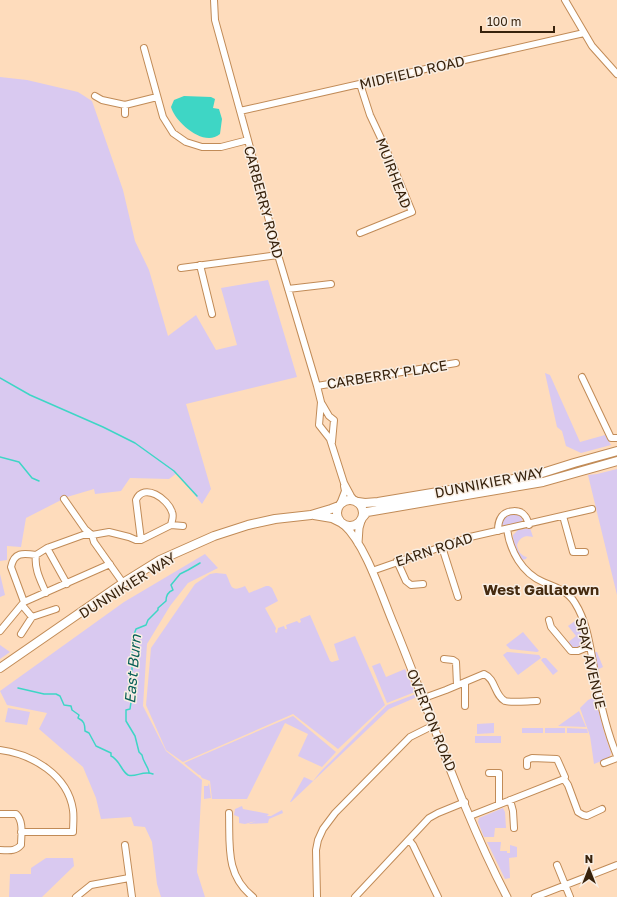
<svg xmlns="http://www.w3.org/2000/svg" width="617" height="897" font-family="'Golos Text',sans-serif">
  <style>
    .green { fill: #d9c9f0 }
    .water { fill: #3ed6c5 }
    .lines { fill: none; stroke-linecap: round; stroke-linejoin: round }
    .stream { stroke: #3ed6c5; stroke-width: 1.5 }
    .minor-casing { stroke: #c18b57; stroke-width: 8 }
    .tertiary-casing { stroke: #c18b57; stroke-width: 9 }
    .secondary-casing { stroke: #c18b57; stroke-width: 10 }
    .minor { stroke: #fff; stroke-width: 6 }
    .tertiary { stroke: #fff; stroke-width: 7 }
    .secondary { stroke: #fff; stroke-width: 8 }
    .labels { text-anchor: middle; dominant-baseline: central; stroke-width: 3; stroke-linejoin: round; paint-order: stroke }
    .street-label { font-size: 14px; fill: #37220c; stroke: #f9eee3 }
    .neighbourhood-label { font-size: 15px; font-weight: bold; fill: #462b10; stroke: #f9eee3 }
    .water-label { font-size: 15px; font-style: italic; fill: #096058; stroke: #f9eee3 }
  </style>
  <rect width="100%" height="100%" fill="#fedcbc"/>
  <!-- green -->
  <path class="green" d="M0,77l27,3 51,12 14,9 31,89 12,51 14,29 19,66 28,-21 20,35 21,-5 -16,-57 47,-8 29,97 -111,27 25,85 -9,15 -25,-31 -8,6 -39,-1 -9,13 -26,3 -1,-5 -27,8 -41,21 -5,29 -14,-1v14l-7,1z
    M545,373l5,2 30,67 25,-7 6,10 -30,8 -15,-7 -4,-15 -5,-4z
    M617,469v126l-29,-120 9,-1z
    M517,513l6,3 -1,6 -20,4v-5l5,-6z
    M530,528l3,9c-8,-2 -13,0 -16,8 1,6 4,11 10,12l-1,2 -4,1c-5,-7 -9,-17 -9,-25l5,-5z
    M205,554l13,14 -30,15 -18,23 -23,38 -4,62 23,45 36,29 -5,92 8,25h-44l-4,-13 -5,-42 -7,-15 -11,-1 -3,-9 -30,2 -5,-21 -13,-31 -44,-38 8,-16 -40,-8 -7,-14 124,-89z
    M216,573l10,1c6,11 3,19 19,12l4,7 17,-7h3l3,2 6,13 -13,7 11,20 -1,4 2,1 1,-5 6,-2 1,3h2l-1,-4 11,-4 2,2 2,-1 -1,-3 10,-4 20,46 2,1 7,-2 -5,-16 21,-8 30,69 -47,44 -45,-35 -110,48 -17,-12 -20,-45 5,-57 44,-64 15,-10z
    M0,574l5,21 -5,2z
    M579,618l7,26 -3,3 -10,2 -6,-6 9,-7 -8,-10z
    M523,632l16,19 -2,1 -27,-3 -4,-4z
    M0,645l10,7 -10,7z
    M507,652l32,3 2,3 -23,17 -15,-20z
    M594,652h3l6,15 -6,3z
    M543,658h3l12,13 -5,4 -12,-15z
    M380,663l6,14 19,-8 10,23 -28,11 -15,-37z
    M416,694l1,3 -28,12 -98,93h-1l14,-25 9,4 8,-10 66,-66z
    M595,697l9,35 7,21 -2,5 -15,6 -4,-28 -10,-28 8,-8z
    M8,708l22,4 -3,13 -22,-3z
    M579,711l7,16 -28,-1z
    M293,716l43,36 -14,15 -24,-11 10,-22 -23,-11 -38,76h-35l-2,-18 -8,-3 -2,-3h-1l-15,-12z
    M494,723v10l-17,1v-10z
    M522,728h21v5h-21z
    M545,728h20v5h-20z
    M567,728l20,1 1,4h-21z
    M475,736h26v7h-26z
    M209,783l2,15 -7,1v-13h4z
    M242,806l1,3 26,5 -2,2h4l11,-6 1,3 -14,6 -1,4 -20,1 8,-3 -11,3 -6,-1v-6l-5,-2 1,-6z
    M503,808l2,4 1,16h-11l-1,9h-10l-6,-15 1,-4z
    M487,842h14l-1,9h7v2h3v-8l7,2v10l-8,1 1,20 -5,1z
    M46,858h27l1,8 -32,31h-33l1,-23h21v-6z"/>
  <!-- water -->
  <path class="water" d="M184,96l27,1 4,2 -2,9 6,1 3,10 -2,15c-16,14 -45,-12 -49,-27l3,-7z"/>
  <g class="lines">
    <!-- stream -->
    <path class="stream" d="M0,378l30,17 73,32 32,16 39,28 23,25
      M0,457l19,5 13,16 7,3
      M18,688l26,6h12l4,2 4,9 7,1 1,4 7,5 -1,3c6,3 7,6 7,13l4,2 7,13 15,7v3c9,4 10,15 17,19 7,3 15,-5 25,-1
      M149,772c-1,-6 -6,-10 -7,-17l-3,-3 -4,-16 -9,-15v-11l4,-1 1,-7 -2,-9c2,-5 0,-8 0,-13 0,-4 3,-7 3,-10 0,-8 1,-15 0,-23l3,-4 -3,-3 4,-11 10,-4 2,-5 10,-10v-2l8,-7c0,-6 2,-9 7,-11l-2,-5 9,-11 8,-4 12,-7"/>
    <!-- minor casing -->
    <g class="minor-casing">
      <path id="minor" d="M214,0l1,20 33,120 30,115 39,131 4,16 -2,23 11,14 14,44 7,13 4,5
        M565,0l27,46 25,28
        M144,48l19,69 10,16 13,9 16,5h19l27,-7
        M360,84l10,31 16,34 26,63 -52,21
        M95,96l7,4 23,5 32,-8
        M240,111l344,-78
        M125,114v-9
        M200,265l12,49
        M181,268l97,-13
        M288,289l43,-5
        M582,377l29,61h6
        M317,386l139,-23
        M322,404l7,12 5,4 -2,22
        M64,499l21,30 7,6 2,7 29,41
        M340,504l5,-13 -1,-5
        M563,516l10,36h12
        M171,525l12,1
        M507,529c3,22 15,44 36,53 12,5 25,9 32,21 12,19 15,43 19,65 5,30 11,59 23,88
        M498,531c0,-5 0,-10 4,-15 5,-6 18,-7 23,0 2,2 3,6 4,9
        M442,547l16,50
        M47,548l20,36
        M397,561l9,20 5,4 12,-1
        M372,571l98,-34 122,-28
        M46,593c-5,-12 -12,-24 -10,-38l11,-7 36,-13h9l17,-3 20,5 7,3h5l30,-15c1,-5 3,-9 1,-13 -4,-13 -28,-30 -36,-12l5,40
        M24,602l-13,-35c3,-15 12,-14 25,-12
        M22,605l10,12
        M549,620l2,7 20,24h7l12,-5
        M0,631l24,-29 86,-38
        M21,634l11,-17 24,-8
        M444,659l9,1 3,2 1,23
        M424,698l22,-8 38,-16c12,5 10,21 21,27 6,2 24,0 32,0
        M465,706v-24
        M0,750c32,4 68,25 73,60 1,7 0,15 0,22h-52
        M604,763l13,-5
        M527,766v-6l5,-2 25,1 8,18 -1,2 4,6 10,27 5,3 4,1 15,-7
        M489,773h10v31
        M510,800l3,11 1,17
        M229,813c1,32 -4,62 24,84
        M0,814h16c8,7 5,22 5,31 -6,7 -13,5 -21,5
        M470,816l94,-37
        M409,840l4,5 25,52
        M125,845l7,52
        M557,865l13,32
        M76,897l15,-12 38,-7
        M317,897l-1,-47 2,-10 5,-11 12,-16 75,-76 24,-12
        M355,897l74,-79 9,-5 27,-11
        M535,897l82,-32"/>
    </g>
    <!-- tertiary casing -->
    <g class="tertiary-casing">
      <path id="tertiary" d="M344,525c22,20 38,72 50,100 37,90 68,186 113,272
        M358,543l1,-15 2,-7"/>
    </g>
    <!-- secondary casing -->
    <g class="secondary-casing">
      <path id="secondary" d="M337 513a13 13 0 1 1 26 0a13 13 0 1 1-26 0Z
        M358,502l7,1 13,-1 120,-20 41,-8 35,-11 43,-12
        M314,515l18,3 8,4
        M363,517l4,-5 6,-1 170,-29 74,-21
        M0,668l123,-85 37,-23 54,-24 34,-11 27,-6 36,-4 20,-6 8,-3"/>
    </g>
    <!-- minor -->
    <use href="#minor" class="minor"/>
    <!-- tertiary -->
    <use href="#tertiary" class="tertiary"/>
    <!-- secondary -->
    <use href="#secondary" class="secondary"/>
  </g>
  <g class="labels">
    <!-- street labels -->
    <g class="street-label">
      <text transform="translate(412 72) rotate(-13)">MIDFIELD ROAD</text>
      <text transform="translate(394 173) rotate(69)">MUIRHEAD</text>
      <text transform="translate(264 202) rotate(75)">CARBERRY ROAD</text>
      <text transform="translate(387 374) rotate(-9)">CARBERRY PLACE</text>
      <text transform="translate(489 482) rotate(-11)">DUNNIKIER WAY</text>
      <text transform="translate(434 549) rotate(-18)">EARN ROAD</text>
      <text transform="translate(127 585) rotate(-32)">DUNNIKIER WAY</text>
      <text transform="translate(591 663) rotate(77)">SPAY AVENUE</text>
      <text transform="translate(432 720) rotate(68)">OVERTON ROAD</text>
    </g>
    <!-- neighbourhood labels -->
    <g class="neighbourhood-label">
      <text x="541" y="589">West Gallatown</text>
    </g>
    <!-- water labels -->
    <g class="water-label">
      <text transform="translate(132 669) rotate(-85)">East Burn</text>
    </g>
  </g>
  <!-- north arrow -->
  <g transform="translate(589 869)" stroke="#f9eee3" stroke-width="3" paint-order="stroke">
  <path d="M0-3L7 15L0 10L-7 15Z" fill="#37220c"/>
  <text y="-6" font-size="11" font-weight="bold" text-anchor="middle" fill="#37220c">N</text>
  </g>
  <!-- scale -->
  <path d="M481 26v6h73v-6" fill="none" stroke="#37220c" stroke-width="2"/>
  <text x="487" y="26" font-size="12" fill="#37220c" stroke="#f9eee3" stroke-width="3" paint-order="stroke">100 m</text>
</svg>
